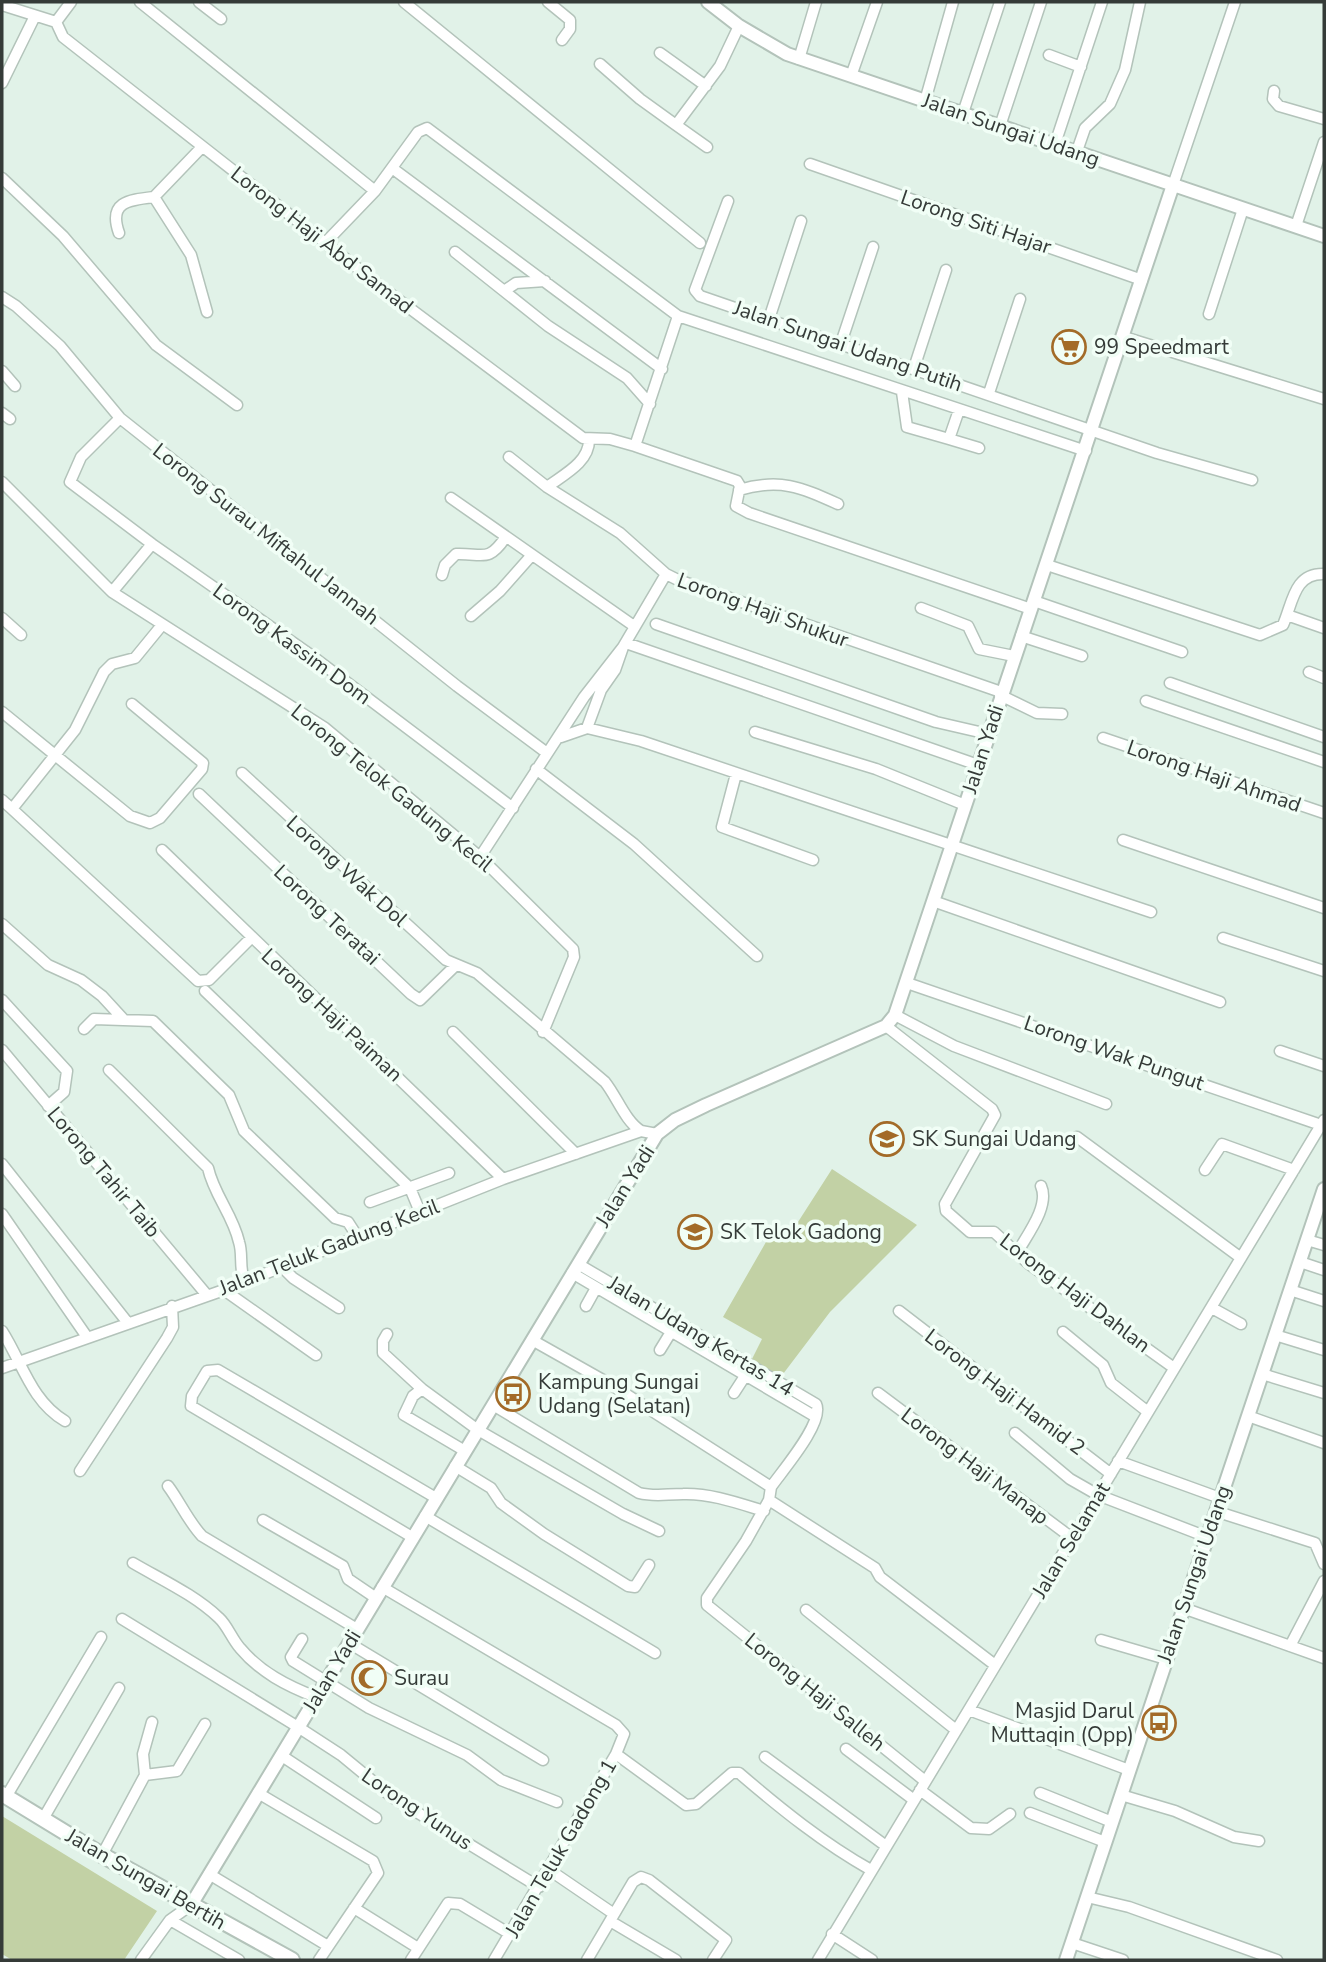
<svg xmlns="http://www.w3.org/2000/svg" width="1326" height="1962" font-family="'Nunito Sans',sans-serif">
  <style>
    .green { fill: #c2d1a5 }
    .lines { fill: none; stroke-linecap: round; stroke-linejoin: round }
    .street-casing { stroke: #b3c3ba; stroke-width: 13 }
    .secondary-casing { stroke: #b3c3ba; stroke-width: 16 }
    .primary-casing { stroke: #b3c3ba; stroke-width: 18 }
    .street { stroke: #fff; stroke-width: 10 }
    .secondary { stroke: #fff; stroke-width: 12 }
    .primary { stroke: #fff; stroke-width: 14 }
    .labels { text-anchor: middle; dominant-baseline: central; stroke-width: 7; stroke-linejoin: round; paint-order: stroke }
    .street-label { font-size: 21px; fill: #353b38; stroke: #f1fef6 }
    .poi-label { font-size: 21px; fill: #353b38; stroke: #f1fef6; text-anchor: start }
  </style>
  <rect width="100%" height="100%" fill="#e1f2e8"/>
  <!-- green -->
  <path class="green" d="M832,1169l85,56 -87,87 -50,66 -29,-17 11,-22 -39,-22 43,-75 32,-20z
    M2,1816l155,95 -33,49h-112l-10,-6z"/>
  <g class="lines">
    <!-- street casing -->
    <g class="street-casing">
      <path id="street" d="M140,2l235,189
        M199,2l22,17
        M404,2l296,241
        M548,2l22,18v9l-8,11
        M2,5l54,17
        M56,22l7,15 325,255 195,146 27,1 25,7 102,35 3,5 -4,20 13,7 282,96
        M56,22l15,-20
        M660,53l46,33
        M1049,55l32,12
        M799,59l17,-57
        M600,64l40,35 36,26 44,-59 19,-40
        M851,76l26,-74
        M2,83l32,-65
        M1274,91l-1,8 6,7 45,13
        M925,101l28,-99
        M963,113l37,-111
        M676,125l31,22
        M1000,126l41,-124
        M1055,144l47,-142
        M202,147l-48,50 37,58 16,57
        M1077,151l8,-23 25,-24 15,-34 15,-68
        M810,164l332,116
        M392,168l270,201
        M2,178l61,58 93,109 81,60
        M1173,185l62,-183
        M728,201l-33,89 5,6 457,157 95,27
        M1296,226l28,-84
        M119,233c-11,-31 9,-33 35,-36
        M326,242l49,-51 43,-59 9,-4 251,188 408,135
        M455,252l93,74 79,52 23,26
        M504,291l12,-8 29,-2
        M2,297l14,9 44,40 60,72 337,268 90,67
        M1209,314l34,-105
        M769,319l32,-98
        M1124,337l200,62
        M841,343l32,-96
        M914,368l32,-98
        M2,371l13,15
        M902,392l5,35 42,12
        M989,393l31,-94
        M959,410l-10,29 30,9
        M2,413l8,6
        M120,418l-39,39 -11,25 82,62 156,109 205,155
        M635,446l43,-130
        M509,457l38,30 73,46 46,41 12,6 323,112
        M2,482l110,110 213,136 155,129 93,92 1,8 -31,75
        M547,487c16,-12 43,-25 42,-48
        M739,490c41,-12 61,-3 99,14
        M451,498l183,128
        M1047,565l213,70 23,-10c10,-23 11,-52 41,-51
        M442,575l3,-10 11,-11c27,-1 32,9 49,-16
        M112,592l40,-48
        M1034,601l148,51
        M921,608l47,18 11,23 35,7
        M1287,615l37,13
        M471,616l29,-25 31,-35
        M2,618l19,17
        M656,624l280,98 52,12
        M162,625l-27,33 -23,6 -8,8 -29,58 -63,79 186,172 11,-1 42,-42
        M1021,636l61,20
        M626,643l352,122
        M1309,672l15,6
        M1170,683l154,54
        M1000,695l37,18 25,1
        M1146,701l178,61
        M2,712l128,104 20,7 10,-5 42,-49 1,-6 -71,-59
        M587,728l14,-38 14,-20 8,-23
        M755,732l121,37 89,36
        M561,737l26,-9 54,13 510,171
        M1103,738l221,75
        M536,769l98,75 123,112
        M242,773l204,187 31,13 128,109c12,15 20,39 36,49
        M736,774l-14,53 91,33
        M199,794l212,200 9,6 36,-35
        M2,800l10,9
        M1123,840l201,68
        M162,850l341,329
        M480,857l104,-160 39,-50 43,-73
        M933,901l287,101
        M2,924l46,41 33,15 21,16 22,24
        M1223,938l101,33
        M907,983l414,142
        M205,991l205,197 10,24
        M2,1000l65,71 -3,21 -16,14
        M895,1015l59,31 152,58
        M886,1026l106,83 3,6 -50,89 1,7 24,21h24l35,32 145,104
        M84,1029l10,-10 59,2 76,74 15,36 91,87 13,4 9,14
        M453,1032l123,122
        M2,1050l204,244
        M1280,1051l44,15
        M109,1070l99,98c6,27 25,47 31,74 4,12 0,23 5,39
        M1077,1137l164,121
        M2,1164l126,159
        M1205,1170l17,-26 72,26
        M370,1202l79,-29
        M2,1214l85,123
        M1307,1240l17,5
        M1017,1253c10,-18 33,-47 24,-67
        M1300,1262l24,8
        M578,1264l238,140c9,18 -34,67 -45,83
        M281,1266l12,12 46,30
        M572,1273l244,144
        M224,1290l92,65
        M1290,1290l34,11
        M586,1306l10,-18
        M1212,1308l29,16
        M899,1311l212,163
        M2,1331c20,31 29,70 63,90
        M1063,1332l40,33 8,18 37,29
        M387,1334l-4,7v12l39,36
        M1275,1335l49,15
        M532,1340l78,44 161,103 -2,13 -23,41 -39,57v7l218,176
        M660,1350l11,-18
        M2,1368l222,-78 279,-111 138,-48 16,3
        M1262,1374l62,19
        M734,1393l11,-17
        M878,1393l194,145
        M493,1405l146,88c16,4 27,1 44,1 27,-1 55,9 81,17
        M1248,1416l76,27
        M1015,1433l55,46 28,16 109,42
        M465,1451l-61,-36 9,-19 9,-7 56,41 145,84 36,17
        M1118,1461l102,37
        M455,1466l36,22 10,15 43,31 84,52 7,1 14,-22
        M80,1471l87,-133 6,-11 -1,-21
        M168,1486c12,16 20,35 34,50l155,93
        M769,1500l106,68 5,9 115,88
        M1215,1511l100,32 9,21
        M425,1516l230,137
        M263,1520l80,46 5,13 28,19
        M412,1537l-221,-131 1,-10 15,-25 11,-1 218,128
        M133,1563c29,17 62,32 86,55 8,7 13,21 21,30 20,24 47,38 76,49
        M382,1587l234,138 8,9 -8,20 -122,206
        M1183,1608l141,50
        M806,1610l150,120
        M122,1619l176,108 43,28 51,42 147,90
        M302,1639l-11,18 2,4 76,47 98,47 34,25 56,22
        M1101,1640l65,19
        M349,1643l194,117
        M1290,1646l34,-65
        M969,1710l160,60
        M846,1749l68,51
        M616,1754l70,51 10,-1 36,-31h7c42,36 84,70 132,97
        M282,1756l94,62
        M765,1757l121,89
        M145,1775l32,-4 28,-47
        M920,1790l51,38 18,1 21,-15
        M258,1793l115,68 5,12 -59,87
        M1040,1793l72,29
        M1121,1795l54,16 59,26 25,4
        M6,1797l95,-160
        M1030,1813l75,29
        M43,1819l76,-131
        M102,1855l43,-80 -2,-21 9,-32
        M548,1869l66,45
        M209,1874l119,72
        M1087,1897l42,10 148,53
        M354,1908l64,40
        M170,1920l69,40
        M610,1921l66,39
        M832,1934l40,26
        M1072,1943l51,17
        M141,1960l29,-40 21,-15
        M411,1960l37,-57 12,1 50,30
        M587,1960l46,-78 8,-5 8,3 77,60 -13,20
        M818,1960l506,-840"/>
    </g>
    <!-- secondary casing -->
    <g class="secondary-casing">
      <path id="secondary" d="M708,2l31,24 48,28 537,182
        M191,1905l466,-771 18,-14 31,-15 180,-79 9,-11 278,-830
        M1066,1960l258,-771"/>
    </g>
    <!-- primary casing -->
    <g class="primary-casing">
      <path id="primary" d="M2,1794l100,61 190,105"/>
    </g>
    <!-- street -->
    <use href="#street" class="street"/>
    <!-- secondary -->
    <use href="#secondary" class="secondary"/>
    <!-- primary -->
    <use href="#primary" class="primary"/>
  </g>
  <!-- icons -->
  <defs>
    <g id="supermarket-ring" transform="scale(1.75)"><circle r="9.5" fill="#f1fef6" stroke="#a36b28" stroke-width="1.5"/><path d="M-6-5.5h2.5l.6 2H6L4.5 2H-2.5L-4.4-4H-6ZM-1.5 3.2a1.3 1.3 0 1 0 .1 0ZM3 3.2a1.3 1.3 0 1 0 .1 0Z" fill="#a36b28"/></g>
    <g id="school-ring" transform="scale(1.75)"><circle r="9.5" fill="#f1fef6" stroke="#a36b28" stroke-width="1.5"/><path d="M0-5L7-2L0 1L-7-2ZM-4 1L0 2.5L4 1V4Q0 6-4 4Z" fill="#a36b28"/></g>
    <g id="bus-ring" transform="scale(1.75)"><circle r="9.5" fill="#f1fef6" stroke="#a36b28" stroke-width="1.5"/><path d="M-5-6H5V4H4V6H2V4H-2V6H-4V4H-5ZM-3.5-4V0h7V-4ZM-3.5 1.2v1.5H-2V1.2ZM2 1.2v1.5H3.5V1.2Z" fill="#a36b28"/></g>
    <g id="mosque-ring" transform="scale(1.75)"><circle r="9.5" fill="#f1fef6" stroke="#a36b28" stroke-width="1.5"/><path d="M3.5-4.9A6 6 0 1 0 3.5 4.9A5 5 0 1 1 3.5-4.9Z" fill="#a36b28"/></g>
  </defs>
  <g fill-rule="evenodd">
    <use href="#supermarket-ring" x="1069" y="347"/>
    <use href="#school-ring" x="887" y="1139"/>
    <use href="#school-ring" x="695" y="1232"/>
    <use href="#bus-ring" x="513" y="1394"/>
    <use href="#mosque-ring" x="369" y="1678"/>
    <use href="#bus-ring" x="1159" y="1723"/>
  </g>
  <g class="labels">
    <!-- street labels -->
    <g class="street-label">
      <text transform="translate(1011 130) rotate(19)">Jalan Sungai Udang</text>
      <text transform="translate(976 222) rotate(19)">Lorong Siti Hajar</text>
      <text transform="translate(322 240) rotate(38)">Lorong Haji Abd Samad</text>
      <text transform="translate(848 346) rotate(19)">Jalan Sungai Udang Putih</text>
      <text transform="translate(266 534) rotate(38)">Lorong Surau Miftahul Jannah</text>
      <text transform="translate(763 610) rotate(20)">Lorong Haji Shukur</text>
      <text transform="translate(292 644) rotate(36)">Lorong Kassim Dom</text>
      <text transform="translate(983 749) rotate(-72)">Jalan Yadi</text>
      <text transform="translate(1214 776) rotate(19)">Lorong Haji Ahmad</text>
      <text transform="translate(392 788) rotate(39)">Lorong Telok Gadung Kecil</text>
      <text transform="translate(347 871) rotate(42)">Lorong Wak Dol</text>
      <text transform="translate(327 915) rotate(43)">Lorong Teratai</text>
      <text transform="translate(332 1015) rotate(43)">Lorong Haji Paiman</text>
      <text transform="translate(1114 1053) rotate(19)">Lorong Wak Pungut</text>
      <text transform="translate(104 1172) rotate(50)">Lorong Tahir Taib</text>
      <text transform="translate(625 1186) rotate(-58)">Jalan Yadi</text>
      <text transform="translate(329 1247) rotate(-21)">Jalan Teluk Gadung Kecil</text>
      <text transform="translate(1075 1293) rotate(37)">Lorong Haji Dahlan</text>
      <text transform="translate(701 1336) rotate(31)">Jalan Udang Kertas 14</text>
      <text transform="translate(1005 1392) rotate(37)">Lorong Haji Hamid 2</text>
      <text transform="translate(975 1466) rotate(37)">Lorong Haji Manap</text>
      <text transform="translate(1071 1540) rotate(-59)">Jalan Selamat</text>
      <text transform="translate(1194 1574) rotate(-71)">Jalan Sungai Udang</text>
      <text transform="translate(332 1671) rotate(-59)">Jalan Yadi</text>
      <text transform="translate(815 1692) rotate(39)">Lorong Haji Salleh</text>
      <text transform="translate(417 1809) rotate(34)">Lorong Yunus</text>
      <text transform="translate(561 1848) rotate(-60)">Jalan Teluk Gadong 1</text>
      <text transform="translate(146 1879) rotate(30)">Jalan Sungai Bertih</text>
    </g>
    <!-- poi labels -->
    <g class="poi-label">
      <text x="1094" y="347">99 Speedmart</text>
      <text x="912" y="1139">SK Sungai Udang</text>
      <text x="720" y="1232">SK Telok Gadong</text>
      <text x="538" y="1382">Kampung Sungai<tspan x="538" dy="24">Udang (Selatan)</tspan></text>
      <text x="394" y="1678">Surau</text>
      <text x="1134" y="1711" text-anchor="end">Masjid Darul<tspan x="1134" dy="24">Muttaqin (Opp)</tspan></text>
    </g>
  </g>
  <!-- border -->
  <rect width="1326" height="1962" fill="none" stroke="#353b38" stroke-width="7"/>
</svg>
